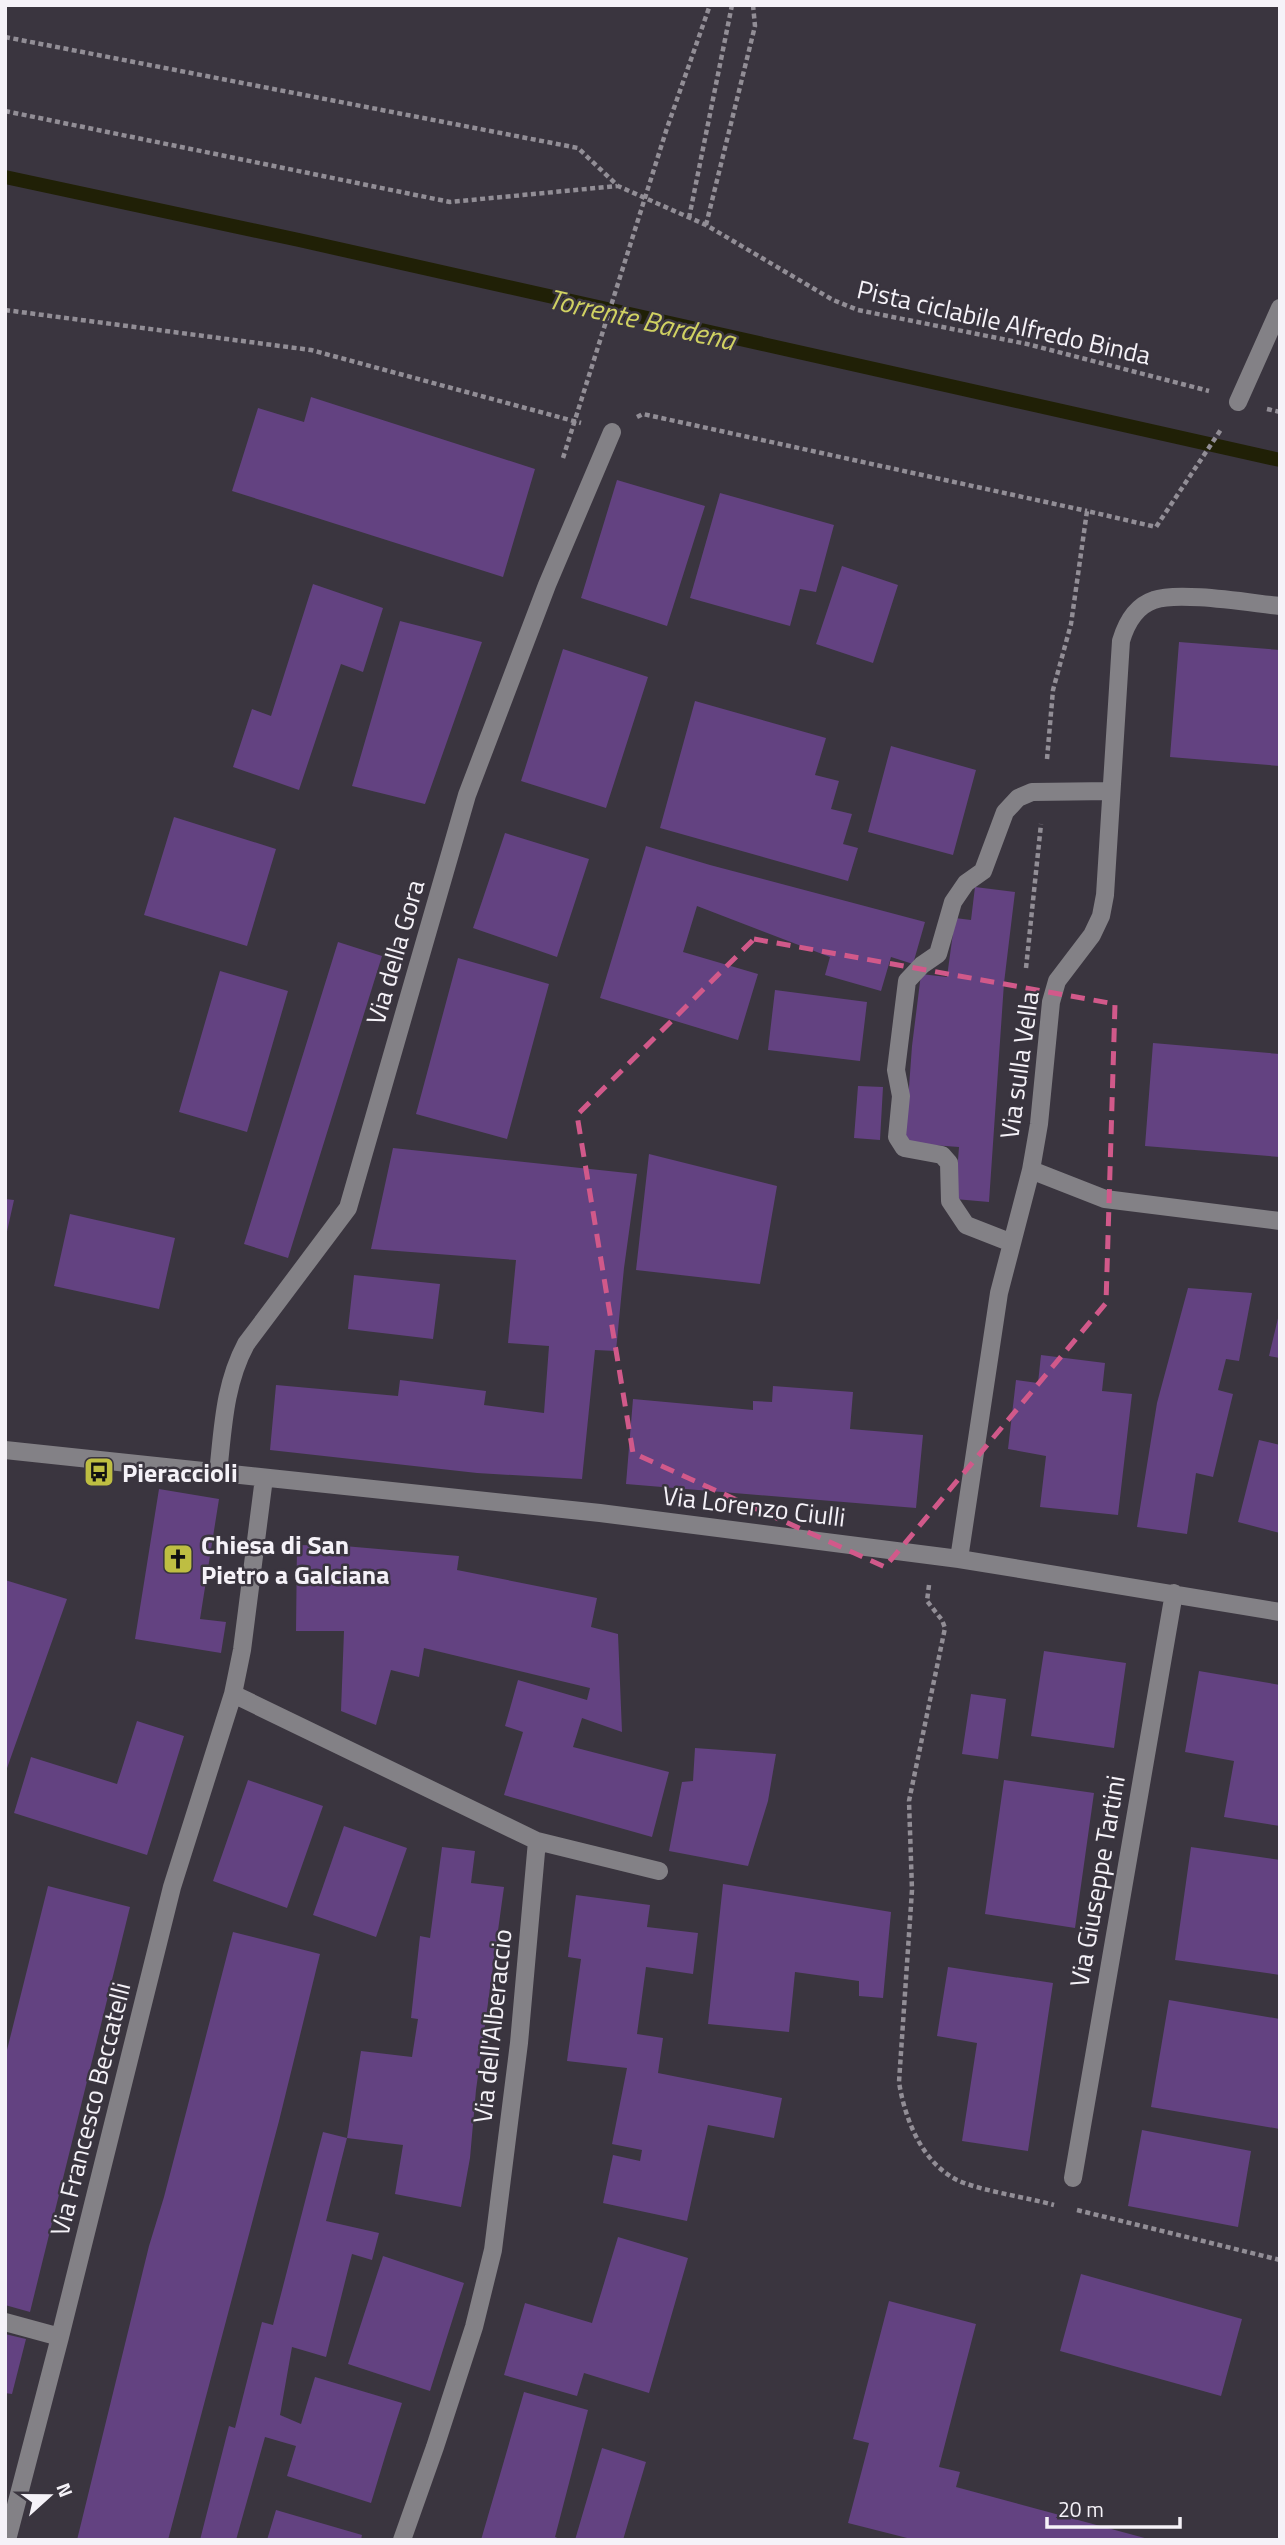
<svg xmlns="http://www.w3.org/2000/svg" width="1285" height="2545" font-family="'Titillium Web',sans-serif">
  <style>
    .lines { fill: none; stroke-linecap: round; stroke-linejoin: round }
    .stream { stroke: #202006; stroke-width: 14 }
    .building { fill: #634281 }
    .path { stroke: #928e96; stroke-width: 4.5; stroke-dasharray: 5 3.5; stroke-linecap: butt }
    .minor { stroke: #838186; stroke-width: 18 }
    .marked { fill: none; stroke: #d1598a; stroke-width: 5; stroke-dasharray: 14 9; stroke-linejoin: round }
    .labels { text-anchor: middle; dominant-baseline: central; stroke-width: 5; stroke-linejoin: round; paint-order: stroke }
    .street-label { font-size: 26px; fill: #f5f2f8; stroke: #3a353f }
    .poi-label { font-size: 26px; font-weight: bold; fill: #f5f2f8; stroke: #3a353f; text-anchor: start }
    .water-label { font-size: 28px; font-style: italic; fill: #d0d162; stroke: #3a353f }
  </style>
  <rect width="100%" height="100%" fill="#3a353f"/>
  <g class="lines">
    <!-- stream -->
    <path class="stream" d="M5,177l294,63 981,220"/>
  </g>
  <!-- building -->
  <path class="building" d="M311,397l224,72 -32,108 -271,-86 26,-83 46,14z
    M617,480l88,26 -38,120 -86,-28z
    M720,493l114,32 -18,67 -16,-3 -10,37 -100,-28z
    M842,566l56,19 -25,78 -57,-19z
    M313,584l70,24 -20,64 -22,-8 -42,126 -66,-23 19,-58 19,7z
    M400,621l82,21 -57,162 -73,-18z
    M1179,642l101,8v116l-110,-9z
    M563,649l85,28 -42,131 -85,-27z
    M695,701l131,37 -11,37 24,6 -8,28 21,5 -9,30 15,4 -10,33 -188,-53z
    M891,746l85,24 -23,85 -85,-23z
    M174,817l102,32 -29,97 -103,-31z
    M505,833l84,26 -32,98 -84,-29z
    M646,846l64,19 215,57 -12,42 -22,-7 -10,34 -56,-16 5,-18 -133,-51 -14,46 75,22 -20,66 -138,-42z
    M975,887l40,5 -11,91 -15,219 -34,-3 4,-52 -54,-4 7,-97 9,-72 26,3 8,-59 16,2z
    M338,942l44,14 -94,302 -44,-14z
    M458,958l91,26 -42,155 -91,-25z
    M220,971l68,20 -41,141 -68,-20z
    M775,990l92,12 -7,59 -92,-11z
    M1153,1043l127,11v103l-135,-11z
    M858,1086l25,1 -3,53 -26,-2z
    M393,1148l244,26 -13,94 -8,83 -21,-1 -13,129 -105,-6 -207,-23 6,-65 122,11 2,-16 86,11 -2,14 60,8 5,-67 -41,-3 8,-83 -145,-11z
    M649,1154l128,32 -17,98 -124,-14z
    M5,1199l9,1 -8,36h-1z
    M70,1214l105,24 -16,71 -105,-23z
    M354,1275l86,9 -7,55 -85,-10z
    M1188,1288l64,5 -13,68 -13,-2 -8,31 15,4 -20,83 -17,-4 -9,61 -50,-7 20,-124z
    M1279,1314h1v44l-11,-2z
    M1041,1355l64,8 -3,28 30,3 -14,121 -78,-8 6,-51 -38,-7 8,-69 22,3z
    M773,1386l80,6 -3,37 73,6 -7,73 -290,-24 7,-85 120,11v-9l19,1z
    M1259,1440l21,5v88l-42,-11z
    M159,1489l60,10 -19,120 26,3 -5,31 -86,-14z
    M297,1545l47,1 115,10 -2,14 140,28 -6,29 27,7 4,98 -40,-14 -9,29 96,25 -17,65 -148,-42 19,-63 -18,-6 13,-46 69,20 3,-12 -166,-40 -5,29 -28,-7 -15,55 -35,-14 3,-80h-48z
    M5,1580l62,19 -61,172h-1z
    M1044,1651l82,12 -12,85 -83,-12z
    M1199,1671l81,14v141l-56,-9 10,-56 -49,-9z
    M971,1694l35,5 -8,60 -36,-5z
    M137,1721l47,15 -37,119 -133,-42 17,-56 86,27z
    M695,1748l81,6 -8,47 -20,65 -79,-15 13,-69 11,-1z
    M248,1780l75,26 -36,102 -74,-27z
    M1004,1780l90,13 -19,135 -90,-14z
    M344,1826l63,22 -31,89 -63,-22z
    M442,1847l33,4 -4,32 33,4 -28,203 -6,68 -9,49 -66,-13 8,-49 -56,-7 14,-87 51,6 6,-38 -7,-1 9,-82 10,2z
    M1191,1847l89,13v115l-105,-15z
    M723,1884l168,28 -8,86 -24,-2v-15l-64,-9 -6,60 -81,-8z
    M48,1886l82,21 -100,405 -25,-7v-247z
    M576,1895l74,10 -3,22 51,6 -5,41 -47,-7 -9,67 26,4 -5,35 124,25 -8,40 -66,-13 -21,96 -84,-18 10,-48 27,6 2,-11 -30,-6 15,-76 -60,-7 14,-102 -13,-2z
    M233,1932l87,22 -41,167 -111,419h-91l72,-294 15,-49z
    M948,1967l105,16 -25,168 -66,-10 15,-98 -40,-7z
    M1169,2000l111,19v110l-129,-22z
    M1142,2130l109,21 -13,76 -110,-21z
    M323,2132l24,6 -21,83 53,12 -7,27 -20,-6 -26,103 -34,-10 -12,68 21,9 14,-47 87,26 -15,47 -16,53 -84,-27 9,-30 -31,-9 -29,103h-36l29,-114 6,2 27,-106 11,3z
    M618,2237l70,21 -39,135 -65,-20 -7,23 -73,-21 21,-72 67,20z
    M383,2256l81,27 -34,108 -82,-27z
    M1081,2274l161,45 -21,77 -161,-45z
    M889,2301l87,23 -37,143 21,5 -4,15 196,53h-237l-67,-17 21,-80 -16,-4z
    M5,2334l21,5 -14,55 -7,-1z
    M524,2392l64,18 -33,127 7,3h-81z
    M602,2448l44,14 -23,78h-48z
    M276,2510l86,25 -1,5h-94z"/>
  <g class="lines">
    <!-- path -->
    <path class="path" d="M5,37l573,111 40,38 88,39 127,75 25,10 169,34 182,47
      M5,111l445,91 167,-16
      M689,218l43,-213
      M706,225l49,-199 -2,-21
      M5,310l306,40 270,73
      M1267,409l13,3
      M637,417l6,-3 444,97
      M563,458l104,-330 43,-123
      M1047,759l6,-69 18,-66 16,-113 69,16 66,-99
      M1026,968l15,-144
      M929,1585l-2,16 15,19 3,8 -36,173 3,89 -13,192c6,39 25,86 65,101 29,10 61,14 90,22
      M1077,2210l203,50"/>
    <!-- minor -->
    <path class="minor" d="M1238,402l42,-94
      M1031,1170l74,29 175,22
      M1012,1243l-46,-18 -16,-24 -1,-38 -7,-8 -38,-7 -7,-11 4,-41 -5,-26 11,-89 15,-16 16,-11 15,-52 13,-19 17,-12 22,-59 13,-14 14,-6 79,-1
      M5,1450l595,63 359,46 321,53
      M218,1473c5,-44 6,-88 28,-129l102,-136 119,-413 80,-210 65,-153
      M959,1559l40,-266 32,-123 8,-46 12,-122 6,-21 35,-46 9,-19 4,-21 16,-254c5,-17 15,-35 33,-41 25,-9 96,3 126,6
      M233,1694l304,147 -18,202 -26,207 -19,77 -39,120 -33,93
      M537,1841l122,30
      M1073,2178l101,-585
      M5,2322l55,15
      M7,2540l53,-203 112,-450 61,-193 9,-44 22,-172"/>
  </g>
  <!-- marked area -->
  <path class="marked" d="M754,939l361,65 -9,299 -221,264 -252,-114 -56,-338z"/>
  <!-- icons -->
  <defs>
    <g id="bus-square" transform="scale(1.575)"><rect x="-9" y="-9" width="18" height="18" rx="4" fill="#bebe42" stroke="#3a353f"/><path d="M-5-6H5V4H4V6H2V4H-2V6H-4V4H-5ZM-3.5-4V0h7V-4ZM-3.5 1.2v1.5H-2V1.2ZM2 1.2v1.5H3.5V1.2Z" fill="#111"/></g>
    <g id="church-square" transform="scale(1.575)"><rect x="-9" y="-9" width="18" height="18" rx="4" fill="#bebe42" stroke="#3a353f"/><path d="M-1.2-6h2.4v3.5h3.3v2.4h-3.3V6h-2.4V-.1h-3.3v-2.4h3.3Z" fill="#111"/></g>
  </defs>
  <g fill-rule="evenodd">
    <use href="#bus-square" x="99" y="1472"/>
    <use href="#church-square" x="178" y="1559"/>
  </g>
  <g class="labels">
    <!-- street labels -->
    <g class="street-label">
      <text transform="translate(1004 322) rotate(13)">Pista ciclabile Alfredo Binda</text>
      <text transform="translate(395 952) rotate(-74)">Via della Gora</text>
      <text transform="translate(1019 1065) rotate(-82)">Via sulla Vella</text>
      <text transform="translate(754 1506) rotate(7)">Via Lorenzo Ciulli</text>
      <text transform="translate(1097 1881) rotate(-80)">Via Giuseppe Tartini</text>
      <text transform="translate(492 2026) rotate(-84)">Via dell'Alberaccio</text>
      <text transform="translate(90 2109) rotate(-76)">Via Francesco Beccatelli</text>
    </g>
    <!-- poi labels -->
    <g class="poi-label">
      <text x="122" y="1472">Pieraccioli</text>
      <text x="201" y="1544">Chiesa di San<tspan x="201" dy="30">Pietro a Galciana</tspan></text>
    </g>
    <!-- water labels -->
    <g class="water-label">
      <text transform="translate(642 319) rotate(13)">Torrente Bardena</text>
    </g>
  </g>
  <!-- border -->
  <rect width="1285" height="2545" fill="none" stroke="#f5f2f8" stroke-width="14"/>
  <!-- north arrow -->
  <g transform="translate(49 2496) rotate(69)" stroke="#3a353f" stroke-width="5" paint-order="stroke">
  <path d="M0-5L12 26L0 18L-12 26Z" fill="#f5f2f8"/>
  <text y="-10" font-size="19" font-weight="bold" text-anchor="middle" fill="#f5f2f8">N</text>
  </g>
  <!-- scale -->
  <path d="M1047 2517v10h133v-10" fill="none" stroke="#f5f2f8" stroke-width="3.5"/>
  <text x="1058" y="2517" font-size="21" fill="#f5f2f8" stroke="#3a353f" stroke-width="5" paint-order="stroke">20 m</text>
</svg>
